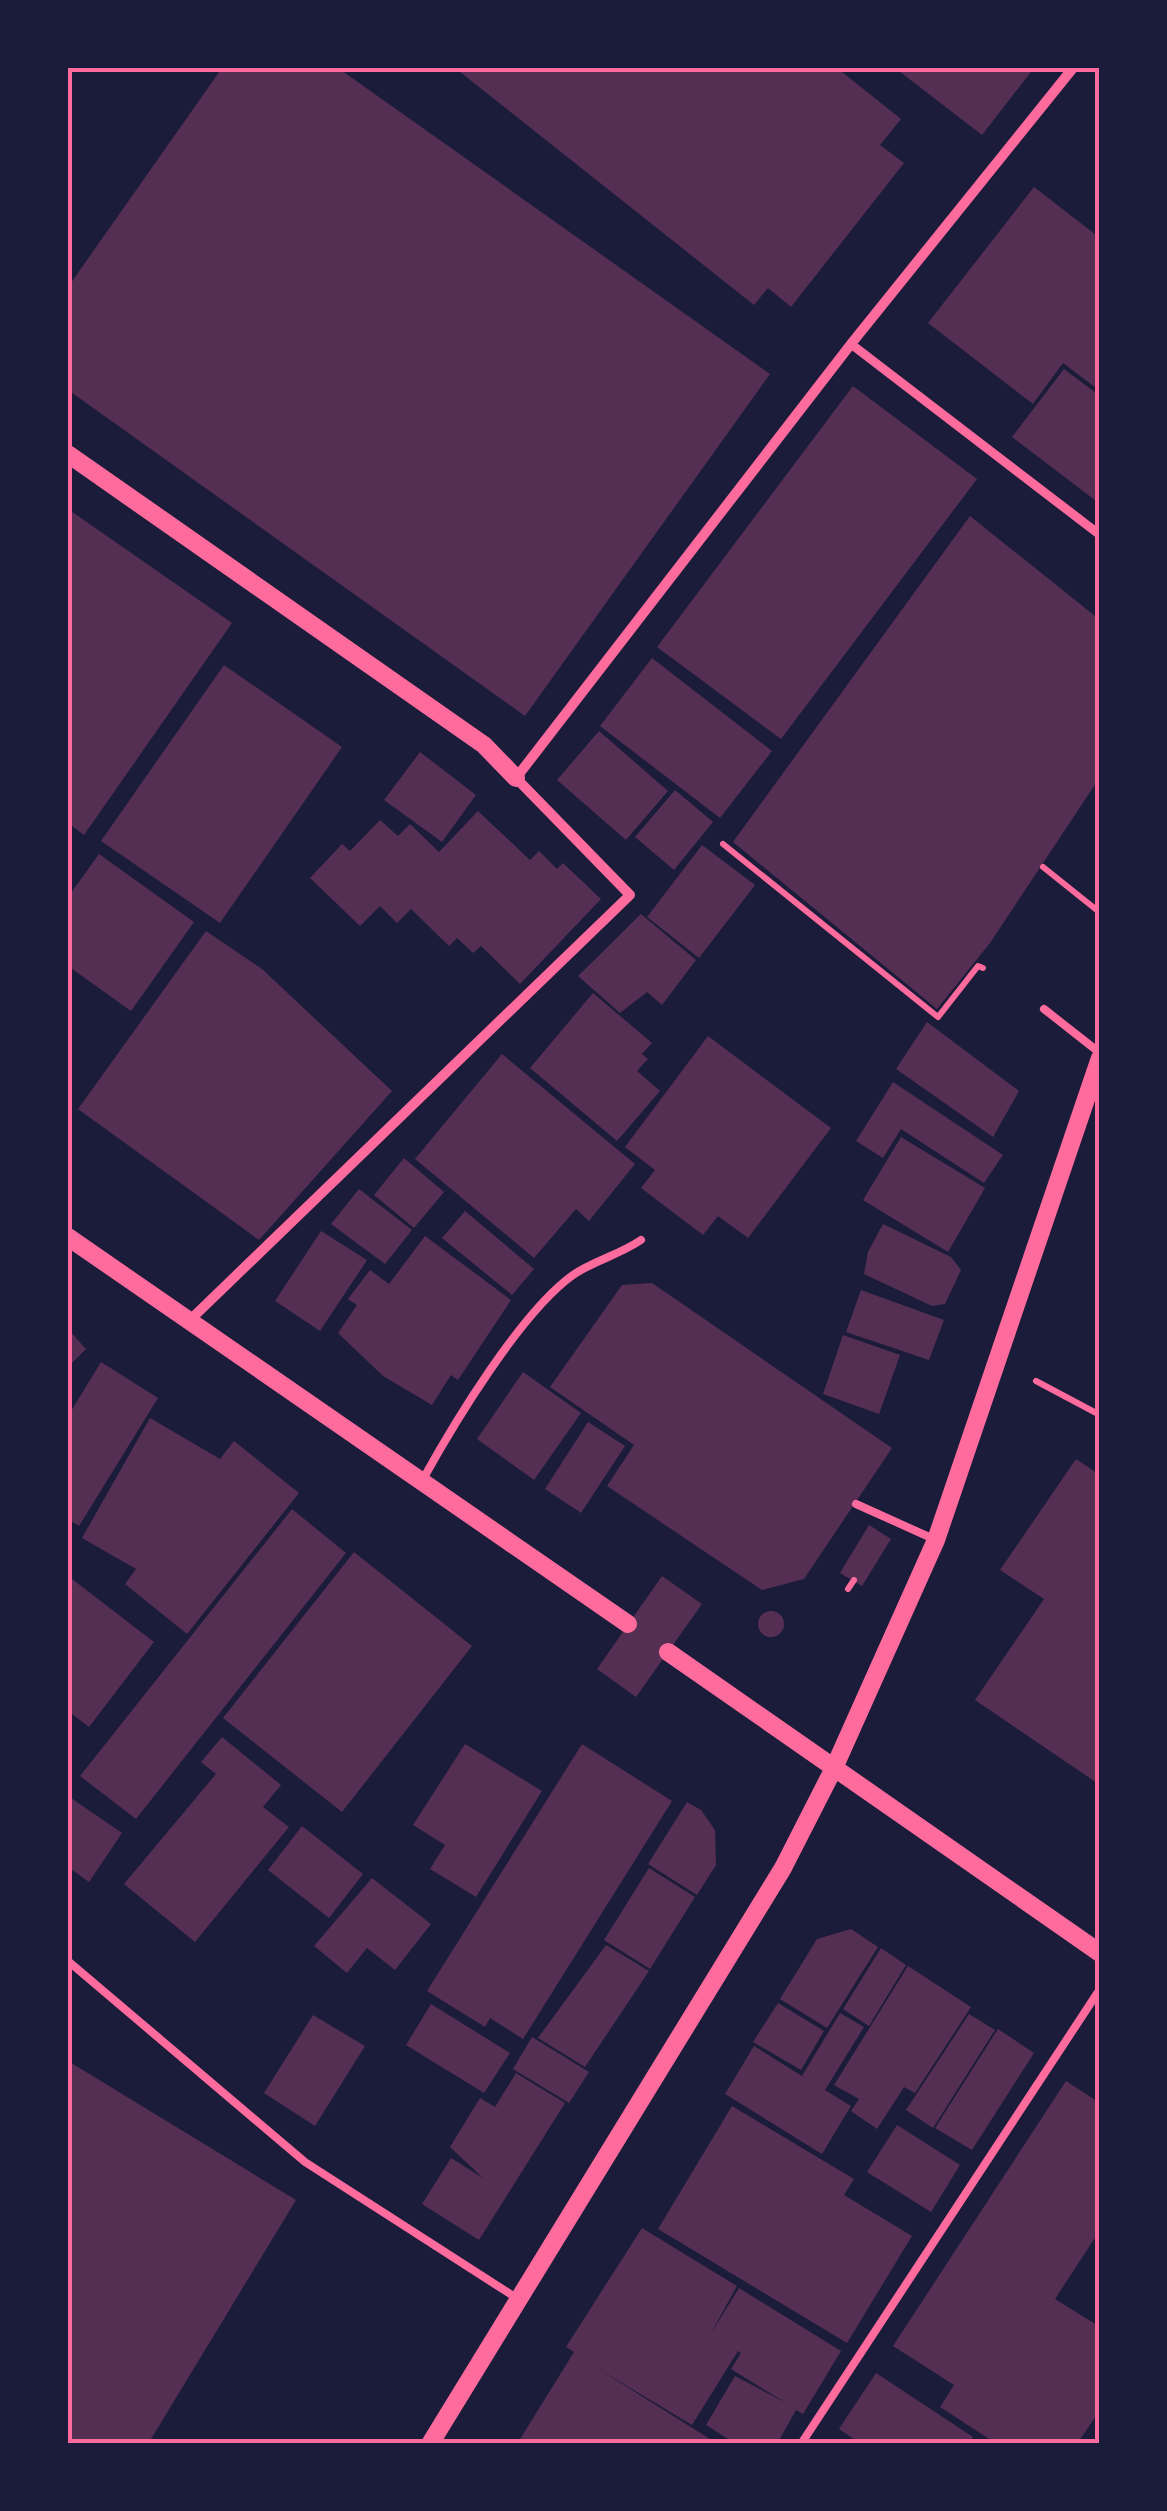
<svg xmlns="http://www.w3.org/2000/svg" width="1167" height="2511" font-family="Lato,sans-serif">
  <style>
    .building { fill: #542f53 }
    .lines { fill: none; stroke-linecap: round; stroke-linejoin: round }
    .path { stroke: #ff6b9d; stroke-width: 6 }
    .service { stroke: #ff6b9d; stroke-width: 8 }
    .pedestrian { stroke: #ff6b9d; stroke-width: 9 }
    .minor { stroke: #ff6b9d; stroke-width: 10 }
    .tertiary { stroke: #ff6b9d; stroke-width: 18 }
    .neatline { fill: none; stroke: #ff6b9d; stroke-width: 4 }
  </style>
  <rect width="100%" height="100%" fill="#1b1b3a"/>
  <!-- building -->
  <path class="building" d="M222,68h116l432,306 -245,342 -457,-326v-103z
    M455,68h382l64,51 -21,26 24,18 -113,144 -23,-19 -14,17z
    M895,68h139l-52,67z
    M1034,187l66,51v153l-37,-28 -30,41 -105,-81z
    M1064,369l36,27v108l-88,-67z
    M853,386l124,93 -196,260 -124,-92z
    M68,509l164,114 -148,212 -16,-12z
    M970,516l130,104v157l-110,166 -53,66 -204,-167z
    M652,658l120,93 -52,67 -120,-92z
    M224,665l118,82 -122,176 -119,-82z
    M599,731l69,60 -42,49 -69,-60z
    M420,752l56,43 -34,47 -58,-42z
    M675,790l38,32 -39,48 -39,-33z
    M478,811l52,49 9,-9 18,18 6,-6 38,36 -81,85 -39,-38 -8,7 -16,-15 -8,8 -38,-37 -14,14 -17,-17 -20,20 -50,-48 32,-34 8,7 30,-31 18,16 12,-12 29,28z
    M702,845l53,40 -56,73 -52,-41z
    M99,854l95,68 -63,89 -63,-45v-69z
    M641,914l55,46 -34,45 -15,-13 -27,21 -42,-37z
    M206,931l56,38 130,122 -133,149 -181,-131z
    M593,993l59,50 -10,11 6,5 -11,12 23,20 -43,50 -87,-73z
    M927,1022l92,69 -26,46 -97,-68z
    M708,1036l123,92 -83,110 -30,-22 -15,19 -62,-47 14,-18 -30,-23z
    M502,1054l133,110 -46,57 -13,-12 -42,49 -119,-99z
    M893,1082l110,73 -19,28 -83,-54 -18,29 -27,-17z
    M901,1137l84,51 -37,64 -85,-52z
    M404,1158l40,34 -30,36 -40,-33z
    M359,1189l53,41 -27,34 -54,-40z
    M465,1211l69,58 -22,26 -70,-57z
    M883,1224l68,33 10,13 -16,34 -13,2 -68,-32 4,-22z
    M321,1231l46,29 -47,71 -45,-30z
    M425,1236l86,64 -53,80 -7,-5 -19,30 -49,-29 -45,-43 19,-28 -9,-6 22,-29 19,14z
    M652,1283l240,165 -88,131 -42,11 -155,-104 27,-41 -84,-58 72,-102z
    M861,1290l83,30 -15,40 -83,-28z
    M68,1329l18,20 -18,18z
    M843,1335l57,20 -21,59 -56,-20z
    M101,1362l57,36 -79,128 -11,-7v-103z
    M523,1372l58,41 -47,67 -57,-41z
    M150,1418l70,41 14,-18 65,52 -112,141 -62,-50 11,-15 -54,-31z
    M588,1422l37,24 -44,67 -36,-24z
    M1076,1459l24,16v310l-125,-85 69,-101 -44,-29z
    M292,1509l54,44 -210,266 -56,-43z
    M869,1525l22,14 -29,47 -22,-13z
    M354,1552l118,94 -130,166 -119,-94z
    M662,1576l40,28 -66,93 -39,-28z
    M72,1579l82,63 -65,85 -21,-16v-126z
    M758 1624a13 13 0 1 1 26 0a13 13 0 1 1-26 0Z
    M222,1737l59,48 -18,22 26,20 -94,115 -71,-58 92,-110 -15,-12z
    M465,1744l77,47 -66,106 -46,-28 15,-24 -32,-20z
    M582,1744l90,57 -149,238 -33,-21 -5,9 -58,-36z
    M68,1796l54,37 -33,49 -21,-15z
    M687,1802l14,8 14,20 1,35 -19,30 -49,-31z
    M302,1826l61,48 -34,44 -61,-48z
    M649,1868l46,29 -45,72 -46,-29z
    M372,1878l59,46 -36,46 -28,-22 -20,25 -33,-27z
    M851,1929l27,18 -51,81 -47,-29 37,-60z
    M606,1945l43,26 -64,96 -47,-29z
    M881,1948l25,17 -37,61 -26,-17z
    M908,1966l63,41 -56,86 -11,-6 -27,42 -26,-18 8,-12 -25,-14z
    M778,2003l46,28 -23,39 -48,-28z
    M431,2004l79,49 -26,40 -78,-48z
    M840,2013l24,14 -39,63 26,16 -29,48 -97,-60 29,-48 48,30z
    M969,2014l26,16 -62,98 -27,-18z
    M313,2015l52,31 -50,80 -51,-33z
    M998,2029l36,24 -62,97 -37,-22z
    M532,2037l57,35 -20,31 -56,-34z
    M68,2061l228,139 -148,244h-80z
    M516,2073l49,30 -86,137 -57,-36 29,-46 32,20 -33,-31 30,-49 15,9z
    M1066,2081l34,22v127l-45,69 45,28v83l-23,34h-80l-57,-37 14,-22 -61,-39z
    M732,2106l122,73 -10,16 68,41 -65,107 -189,-114z
    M897,2125l63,40 -29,47 -64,-40z
    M642,2228l95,58 -27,49 29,-47 102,63 -38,63 -7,-4 -19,34h-41l-30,-19 29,-49 51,27 -55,-34 10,-16 -3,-2 -46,74 -95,-57 121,76h-201l57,-92 -8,-5z
    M876,2373l97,64 -4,7h-108l-22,-15z"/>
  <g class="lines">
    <!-- path -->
    <path class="path" d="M723,844l215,173 40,-51 5,2
      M1043,867l55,44
      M1036,1381l64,34
      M848,1589l6,-9"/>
    <!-- service -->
    <path class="service" d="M1044,1009l56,44
      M422,1481c32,-58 99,-169 151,-206 20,-14 46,-20 68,-35
      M856,1504l80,36
      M68,1961l237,201 213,137
      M801,2444l299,-455"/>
    <!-- pedestrian -->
    <path class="pedestrian" d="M851,344l249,191"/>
    <!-- minor -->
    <path class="minor" d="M189,1321l441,-426 -114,-117 335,-434 222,-276"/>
    <!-- tertiary -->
    <path class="tertiary" d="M68,454l416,291 32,33
      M68,1237l560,387
      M668,1652l432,301
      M430,2444l353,-576 51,-100 102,-228 164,-482"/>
  </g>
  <!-- border -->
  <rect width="1167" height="2511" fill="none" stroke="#1b1b3a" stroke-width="140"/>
  <rect x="70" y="70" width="1027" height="2371" class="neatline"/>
</svg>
